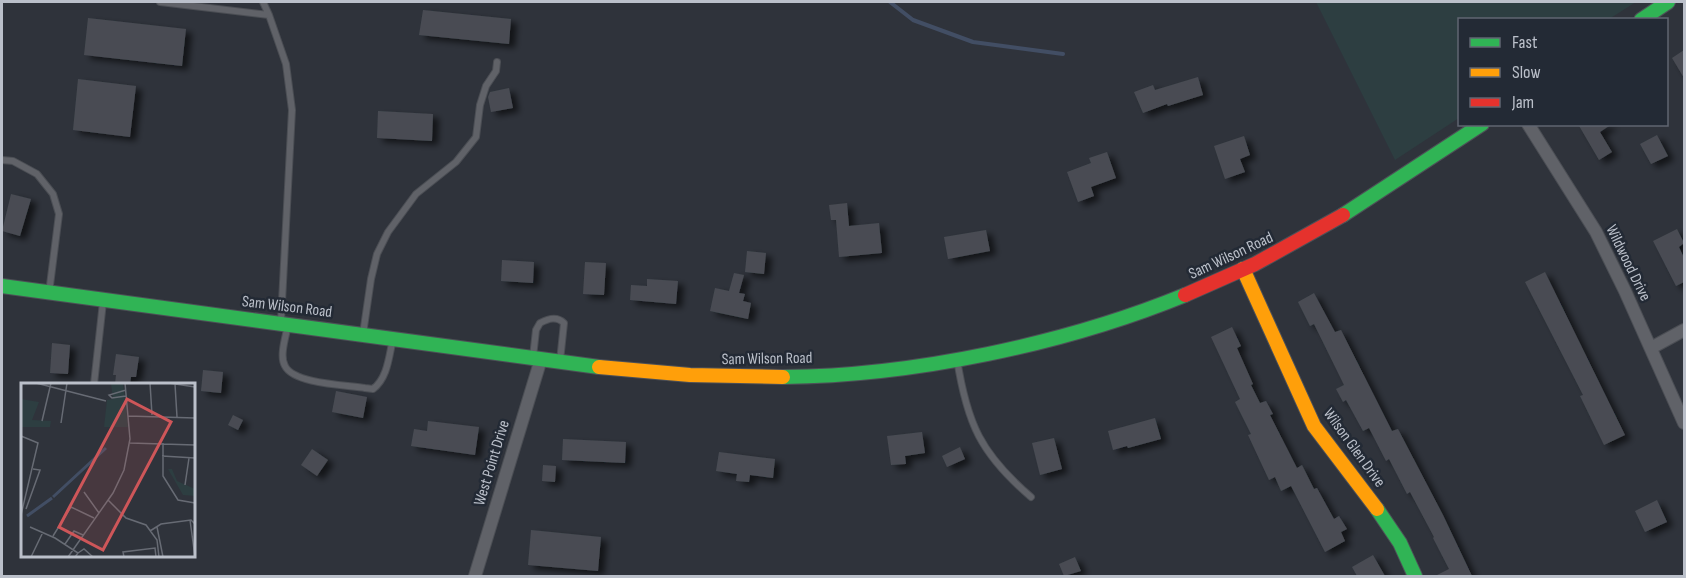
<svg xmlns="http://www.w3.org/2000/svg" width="1686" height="578" font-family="'Sofia Sans Condensed',sans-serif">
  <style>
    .green { fill: #2d3e41 }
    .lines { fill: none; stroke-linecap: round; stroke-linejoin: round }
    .stream { stroke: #424e64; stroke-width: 4 }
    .building { fill: #484c53; filter: url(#shadow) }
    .lane-casing { stroke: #4b4e54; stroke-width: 8 }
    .street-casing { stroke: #4b4e54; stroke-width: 14 }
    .fast-casing { stroke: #4d5057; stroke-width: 16 }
    .slow-casing { stroke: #4d5057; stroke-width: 16 }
    .jam-casing { stroke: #4d5057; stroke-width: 16 }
    .lane { stroke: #606268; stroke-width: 6 }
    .street { stroke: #606268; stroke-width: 12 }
    .fast { stroke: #30b455; stroke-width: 14 }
    .slow { stroke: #ff9f0a; stroke-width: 14 }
    .jam { stroke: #e5322d; stroke-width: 14 }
    .labels { text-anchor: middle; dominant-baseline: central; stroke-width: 5; stroke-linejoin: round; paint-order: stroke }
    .street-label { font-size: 16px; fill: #bbc0ca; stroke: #232a35 }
    .inset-river { fill: none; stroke: #424e64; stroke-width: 3 }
    .inset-road { fill: none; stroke: #676b74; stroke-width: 1.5 }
    .view { fill: #ce5659; fill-opacity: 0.15; stroke: #ce5659; stroke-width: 3 }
    .inset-edge { fill: none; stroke: #bbc0ca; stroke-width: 3 }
  </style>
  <defs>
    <filter id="shadow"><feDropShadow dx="6" dy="4" stdDeviation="3" flood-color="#0009"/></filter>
  </defs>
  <rect width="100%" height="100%" fill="#2f333b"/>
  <!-- green -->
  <path class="green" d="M1316,2h320l-27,17 -149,1 -1,98 -64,42z"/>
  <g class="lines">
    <!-- stream -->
    <path class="stream" d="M890,2l23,18 60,22 90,12"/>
  </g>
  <!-- building -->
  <path class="building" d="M423,10l88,9 -2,25 -90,-9z
    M88,18l98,11 -4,37 -98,-11z
    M1684,50v28l-12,-20z
    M1198,77l5,18 -35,11 -1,-2 -24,9 -9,-21 19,-7 2,5z
    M78,79l58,7 -6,51 -57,-7z
    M509,88l4,20 -22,4 -3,-15 2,-5z
    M378,111l55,3 -1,27 -55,-3z
    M1578,124h34l-12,8 12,20 -13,8z
    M1657,135l11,21 -17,8 -11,-20z
    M1244,136l6,19 -10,4 5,13 -20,7 -11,-33z
    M1107,152l9,26 -25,9 3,9 -16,6 -11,-30 24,-9 -2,-5z
    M11,194l20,5 -11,37 -18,-5z
    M847,203l2,23 30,-3 3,30 -43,4 -3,-37h-5l-2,-15z
    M1677,229l7,14 -5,4 5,11v24l-8,4 -23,-45z
    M986,230l4,21 -42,8 -4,-22z
    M747,251l19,2 -2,21 -19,-2z
    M502,260l32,2 -1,21 -32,-2z
    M585,262l21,1 -2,32 -21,-1z
    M1545,272l80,163 -21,10 -24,-49 3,-1 -58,-113z
    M734,273l10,2 -5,18 6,1 -2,7 8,2 -3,16 -38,-8 5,-23 14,3z
    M647,279l31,2 -2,23 -46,-4 1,-15 16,1z
    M1314,293l21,39 6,-2 51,101 6,-2 45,86 29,61h-37l14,-7 -16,-31 1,-1 -24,-45 -3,2 -18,-35 -3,2 -17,-33 -6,3 -17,-31 -3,2 -7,-13 8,-4 -30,-61 -4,2 -12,-24z
    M1232,327l9,19 -4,2 16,36 -2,1 9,18 6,-2 7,13 -3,1 27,53 5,-3 12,24 3,-1 17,31 5,-3 8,13 -6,3 4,9 -20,11 -34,-66 -10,5 -6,-14 -6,3 -21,-45 3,-1 -16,-32 5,-3 -29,-62z
    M52,343l18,2 -2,29 -18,-1z
    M116,354l23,3 -3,20h-5l-1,7h-15l1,-9h-3z
    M203,370l20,2 -2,21 -20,-2z
    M336,391l31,6 -4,21 -31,-6z
    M233,415l10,5 -5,10 -10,-5z
    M1155,418l6,21 -33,9 -1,-2 -14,4 -5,-19z
    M428,421l51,6 -4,28 -64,-9 3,-17 13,2z
    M922,432l3,21 -20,3 1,8 -15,1 -4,-29z
    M1054,438l8,31 -22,6 -8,-32z
    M563,439l63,3 -1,21 -63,-3z
    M960,447l5,12 -18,8 -5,-11z
    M312,449l16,11 -11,16 -16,-11z
    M719,452l56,7 -2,19 -23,-3 -1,7 -13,-1 1,-7 -21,-3z
    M543,465l13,1 -1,16 -13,-1z
    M1657,500l10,22 -22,10 -10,-21z
    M531,530l70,7 -3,34 -70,-6z
    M1373,555l12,21h-28l-5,-9z
    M1075,557l6,14 -17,5 -5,-12z"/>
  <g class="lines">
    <!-- lane casing -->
    <g class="lane-casing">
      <path id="lane" d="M160,2l109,13 17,49 6,46 -11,211
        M263,2l6,13
        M2,160l11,1 24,13 16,20 6,20 -10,79
        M288,325c-2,11 -9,31 -3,41 9,18 61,19 80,22l8,1c15,-11 16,-34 20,-50
        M363,334l8,-55 6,-25 11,-22 28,-38 40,-32 20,-25 4,-32 6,-19 10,-15 1,-9
        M533,357l3,-27 4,-7c9,-5 17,-7 24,0l-4,38
        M957,359c10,65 24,95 74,138
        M94,384l9,-82"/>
    </g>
    <!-- street casing -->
    <g class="street-casing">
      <path id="street" d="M1528,124l68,108 29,59 59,132
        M1651,348l33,-18
        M475,576l66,-217"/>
    </g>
    <!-- fast casing -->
    <g class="fast-casing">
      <path id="fast" d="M1641,20l27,-18
        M1343,215l139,-91
        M2,286l597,81
        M783,377c130,-1 282,-33 402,-82
        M1377,509l23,34 15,33"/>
    </g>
    <!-- slow casing -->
    <g class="slow-casing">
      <path id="slow" d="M1243,269l71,157 63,83
        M599,367l91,8 93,2"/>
    </g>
    <!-- jam casing -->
    <g class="jam-casing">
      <path id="jam" d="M1185,295l70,-31 88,-49"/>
    </g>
    <!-- lane -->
    <use href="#lane" class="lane"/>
    <!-- street -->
    <use href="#street" class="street"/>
    <!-- fast -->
    <use href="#fast" class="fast"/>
    <!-- slow -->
    <use href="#slow" class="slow"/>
    <!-- jam -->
    <use href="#jam" class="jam"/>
  </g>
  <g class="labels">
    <!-- street labels -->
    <g class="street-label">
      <text transform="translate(1231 256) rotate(-25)">Sam Wilson Road</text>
      <text transform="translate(1628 263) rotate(64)">Wildwood Drive</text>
      <text transform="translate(287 307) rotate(7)">Sam Wilson Road</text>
      <text transform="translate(767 359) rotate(-1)">Sam Wilson Road</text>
      <text transform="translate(1354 448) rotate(54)">Wilson Glen Drive</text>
      <text transform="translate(492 463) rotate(-73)">West Point Drive</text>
    </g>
  </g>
  <!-- overview -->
  <g transform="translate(21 383)">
    <rect width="174" height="174" fill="#2f333b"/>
    <path d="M102,0l5,44h-24l3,-27 6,-1 -2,-15zM0,16l18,3 -7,18 19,1 -1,6h-29zM147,86h4l5,12 18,8v7l-12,-1z" fill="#2d3e41"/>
    <path class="inset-river" d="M32,114l53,-49M6,133l25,-18"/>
    <path class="inset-road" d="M15,0l70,18M129,0l2,32M148,0l26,4M154,1l2,33M105,7l-17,5 3,3 14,-2M107,33l67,2M21,38l9,-38M40,40l6,-40M0,53l17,7 -17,72M109,60l65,2M142,60v33l15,24 17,3M141,73l33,2M164,102l4,-27M63,109l15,21M87,117l18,18 20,7 11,15 2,17M5,126l14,-39 -7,-1M169,137l5,37M9,144l25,11 23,15 -3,4M136,144l6,30M129,148l11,-7 30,-4 4,4M32,153l18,-29 23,11M44,161l9,-13 9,4M57,170l6,-4 9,8M10,174l12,-25M47,174l45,-64 11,-23 6,-31 -5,-56M103,174l-1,-5 32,-4 1,9"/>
    <path class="view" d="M106,16l44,23 -68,128 -44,-23z"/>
    <rect width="174" height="174" class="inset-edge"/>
  </g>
  <!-- border -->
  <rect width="1686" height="578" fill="none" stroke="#bbc0ca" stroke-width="6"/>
  <!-- legend -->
  <rect x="1458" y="18" width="210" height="108" fill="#232a35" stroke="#606671" stroke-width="1.5"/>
  <rect x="1470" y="38" width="30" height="9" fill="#30b455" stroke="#606671" stroke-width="1.5"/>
  <text x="1512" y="48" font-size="18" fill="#bbc0ca">Fast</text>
  <rect x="1470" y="68" width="30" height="9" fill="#ff9f0a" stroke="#606671" stroke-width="1.5"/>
  <text x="1512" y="78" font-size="18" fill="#bbc0ca">Slow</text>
  <rect x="1470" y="98" width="30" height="9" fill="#e5322d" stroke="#606671" stroke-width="1.5"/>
  <text x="1512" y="108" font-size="18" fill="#bbc0ca">Jam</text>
</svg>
